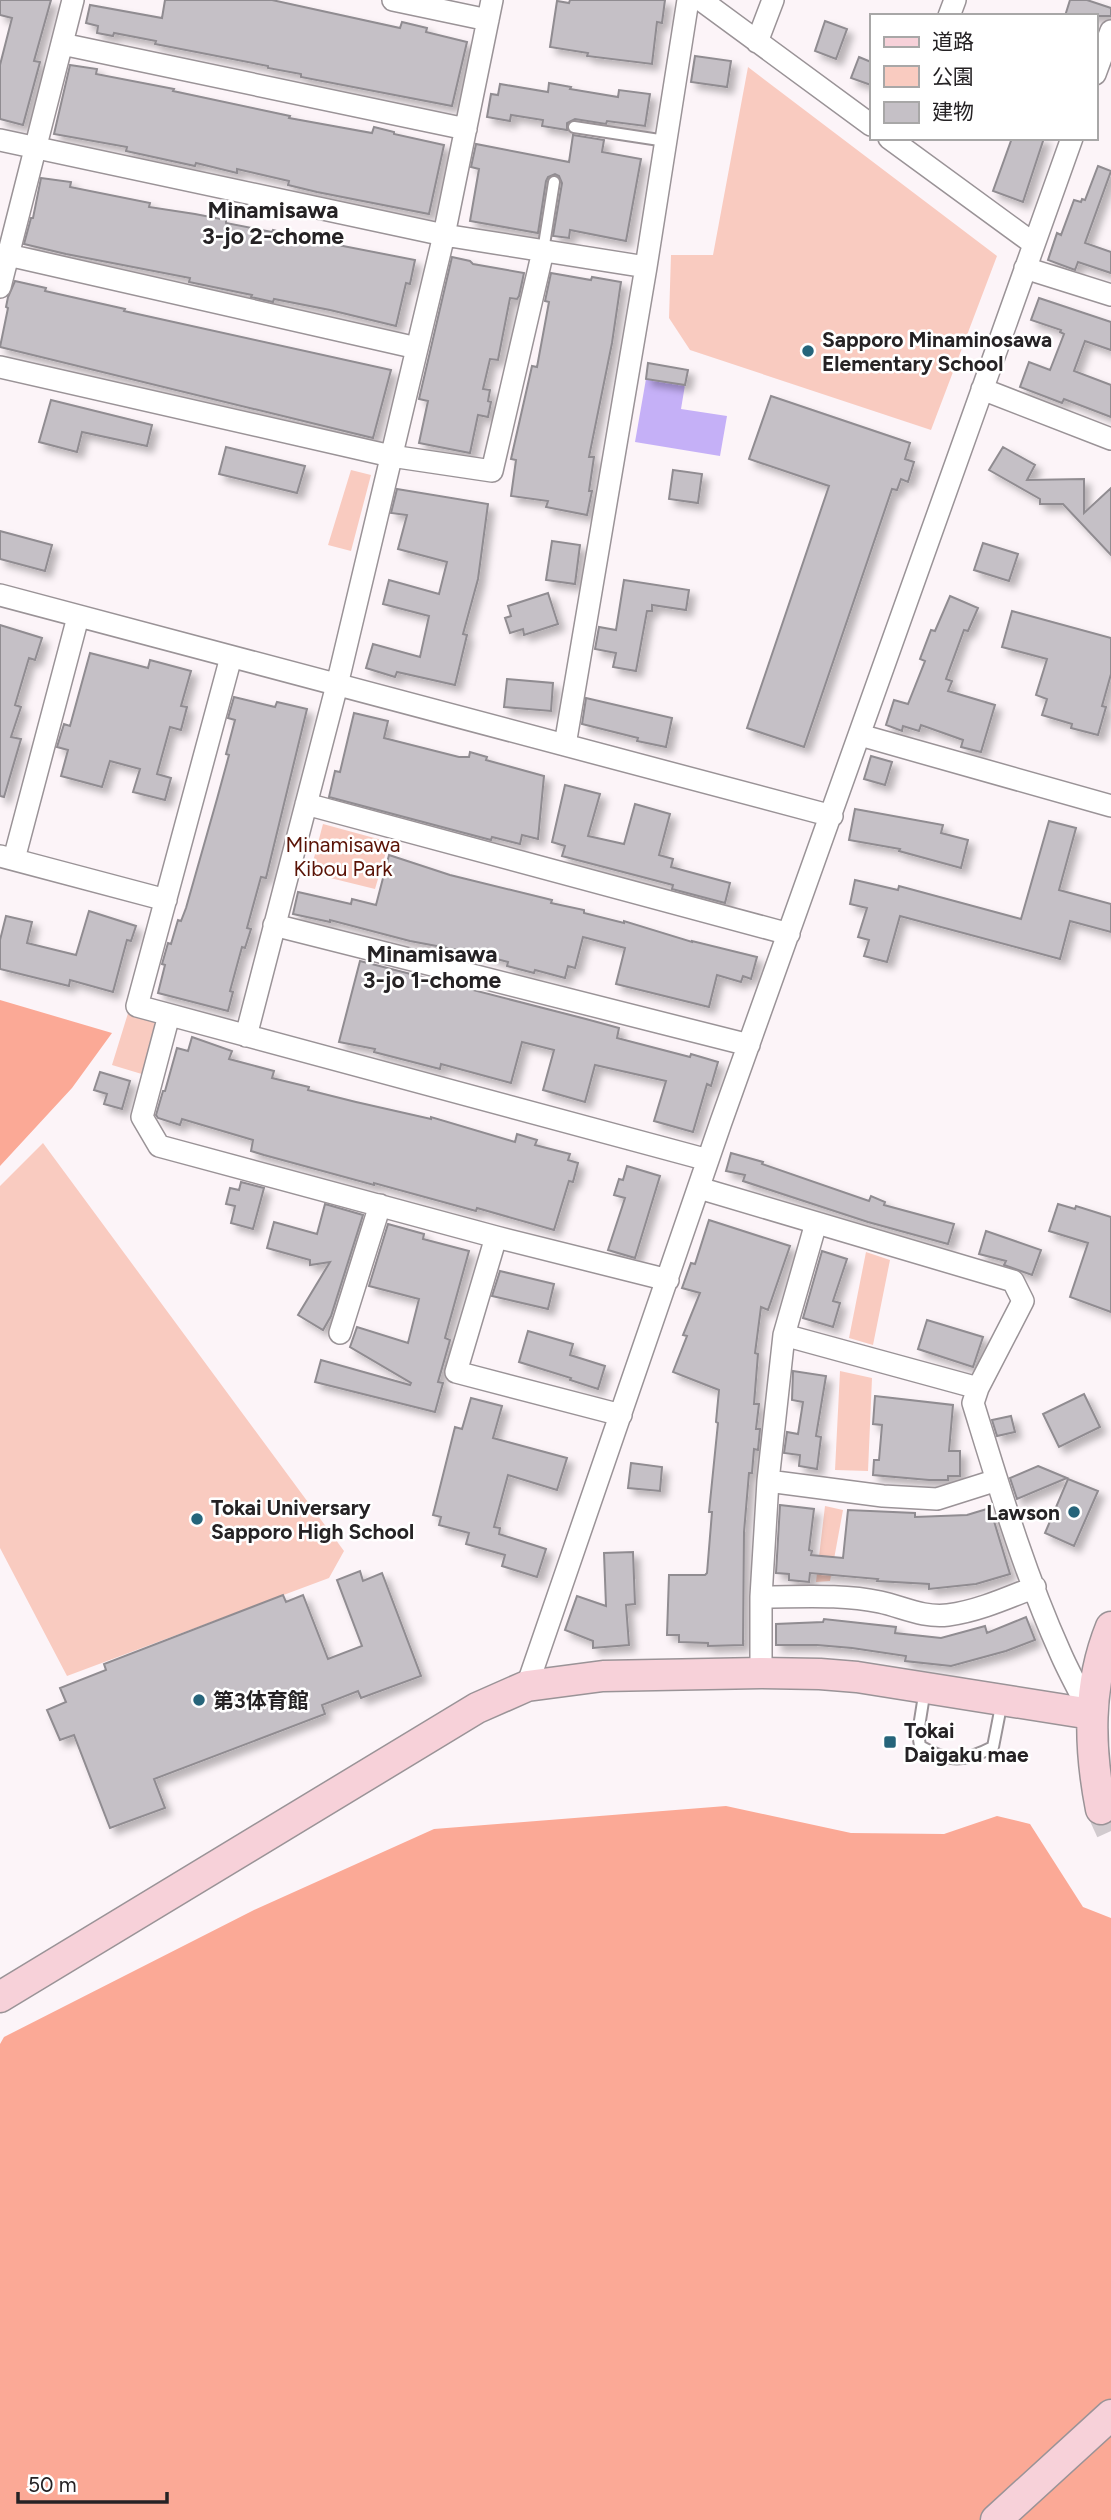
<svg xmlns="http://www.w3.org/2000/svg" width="1111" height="2520" font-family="Figtree,'Noto Sans JP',sans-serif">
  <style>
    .green { fill: #f9cbc0 }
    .forest { fill: #fba996 }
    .water { fill: #c5b0f7 }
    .building { fill: #c5c0c6; stroke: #908c91; stroke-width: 2; filter: url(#shadow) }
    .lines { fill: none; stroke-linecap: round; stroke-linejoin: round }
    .secondary-tunnel { stroke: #d1cace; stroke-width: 30; stroke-dasharray: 30 15; stroke-linecap: butt }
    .lane-casing { stroke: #9a9397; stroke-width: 14 }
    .street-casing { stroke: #9a9397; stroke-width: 24 }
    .secondary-casing { stroke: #9a9397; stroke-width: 33 }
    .lane { stroke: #fff; stroke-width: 10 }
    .street { stroke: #fff; stroke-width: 21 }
    .secondary { stroke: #f7d1d9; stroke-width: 30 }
    .poi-dot { fill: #26647a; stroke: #fff; stroke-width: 2.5 }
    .labels { text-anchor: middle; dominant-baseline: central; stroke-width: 5; stroke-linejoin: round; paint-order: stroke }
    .poi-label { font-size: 21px; font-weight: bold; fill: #252224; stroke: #fff; text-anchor: start }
    .park-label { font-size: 21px; fill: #5a1306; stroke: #fff }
    .neighbourhood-label { font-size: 23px; font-weight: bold; fill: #252224; stroke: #fff }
  </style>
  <defs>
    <filter id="shadow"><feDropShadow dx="6" dy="6" stdDeviation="3.5" flood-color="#0004"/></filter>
  </defs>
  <rect width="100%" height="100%" fill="#fcf4f8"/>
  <!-- green -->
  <path class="green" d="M748,67l249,189 -66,174 -241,-80 -21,-32 2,-63h42z
    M351,470l20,5 -20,76 -23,-6z
    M323,824l66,18 -14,47 -65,-16z
    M129,1010l31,11 -15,54 -33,-10z
    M43,1143l301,408 -15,27 -262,98 -67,-128v-362z
    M866,1252l24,8 -17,85 -24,-7z
    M840,1371l32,7 -4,93 -33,-1z
    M825,1506l18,4 -13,71 -14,1z"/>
  <!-- forest -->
  <path class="forest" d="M0,1000l112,33 -40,55 -72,78z
    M726,1806l125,27 93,1 53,-18 33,8 53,83 28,11v602h-1111v-476l4,-7 250,-127 180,-81z"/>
  <!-- water -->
  <path class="water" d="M646,379l39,6 -4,24 46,7 -7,40 -85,-14z"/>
  <!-- building -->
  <path class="building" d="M0,0h51l-17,61 6,1 -17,63 -23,-6v-54l12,-47 -12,-3z
    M165,0h107l128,28 2,-6 25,6 -1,4 41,10 -15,64 -151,-29v-3l-33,-6v-2l-113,-22 1,-3 -42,-8 -1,3 -16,-3 1,-7 -12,-3 4,-18 72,13z
    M570,0h95l-3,23 -5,-1 -5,42 -65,-8 1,-3 -38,-6 7,-46 12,2z
    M1070,0h17l24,8v8h-46z
    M825,21l22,8 -11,30 -21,-8z
    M695,56l36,5 -4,26 -36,-5z
    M859,57l12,5v23l-20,-7z
    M70,65l27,4 -1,5 78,15 -1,2 117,25 -1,2 83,15 2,-6 20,5v2l50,11 -15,69 -112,-22 -29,-7 1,-4 -52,-12v4l-41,-10 -1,3 -69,-15 1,-4 -73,-13z
    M549,83l22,4 -1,2 48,8 1,-7 31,4 -5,32 -38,-5 -1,3 -31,-5 -8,4v7l-25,-4 1,-6 -32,-5 -1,6 -23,-4 4,-23 7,1 2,-11 48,8z
    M573,135l31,5 -2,12 39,7 -15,82 -56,-11 -1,8 -16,-2 9,-53 -3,-7 -4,-2 -7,3 -2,4 -8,52 -68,-12 9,-52 -8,-2 5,-23 93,18z
    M1012,138h32l-21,64 -30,-11z
    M1098,166l13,5 -26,72 26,9v21l-33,-11 -3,8 -27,-10 9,-27 4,2 13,-35 7,2 1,-3 3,1z
    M41,178l30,4 -1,5 80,16 -1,4 46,7 31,6v3l46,9 1,-2 29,8 113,22 -5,24 -4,-1 -10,43 -66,-16 -56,-11 -1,3 -22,-5 1,-2 -63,-13 1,-4 -124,-24 -42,-10 7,-26h2z
    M452,257l18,4 3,3 51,9 -5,23 -2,3 -7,-1 -12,62 -8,-1 -7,30 7,1 -2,11 3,1 -3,15 -10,-2 -8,38 -51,-10 9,-42 -9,-2z
    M551,273l40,7 1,-3 29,5 -9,61 -23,114h5l-5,34h3l-5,24 -41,-8 2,-6 -37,-5 5,-36 -5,-1 21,-93 5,1 12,-65 -4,-1z
    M15,281l31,7 -1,3 80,18 -1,2 267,59 -18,68 -373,-91 8,-39 -2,-1 2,-10z
    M1039,298l72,24v28l-26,-9 -11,30 37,14v32l-47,-18 -2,4 -42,-16 9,-25 21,8 14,-36 -4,-2 1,-2 -30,-10z
    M648,363l40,7 -3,15 -39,-6z
    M771,396l139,47 -5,16 9,3 -6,20 -7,-3 -4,11 -5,-1 -88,258 -57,-19 82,-242 -80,-27z
    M51,400l101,25 -5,21 -65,-14 -5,20 -38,-10z
    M226,447l79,19 -8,27 -78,-19z
    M1003,447l32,18 -8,15 57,-1v34l27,-25v67l-48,-51h-23v-5l-51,-29z
    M673,470l29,4 -4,29 -29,-4z
    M397,489l91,15 -10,75 -15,55 4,1 -12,50 -58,-13 -2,5 -29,-9 7,-24 47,13 9,-41 -46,-12 6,-24 50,14 8,-32 -49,-13 9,-34 -16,-2z
    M0,531l52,14 -7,26 -45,-12z
    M552,541l28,4 -5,39 -29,-4z
    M983,543l35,11 -9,27 -35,-11z
    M624,580l65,10 -3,20 -34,-5v6h-5l-11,60 -23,-4 3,-14 -21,-4 4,-22 17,3z
    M548,593l10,31 -34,11 -1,-6 -13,4 -5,-15 6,-2 -3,-10z
    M950,596l28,12 -10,23 -4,-1 -18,49 6,2 -4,10 47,14 -14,47 -20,-5 2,-7 -42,-15 -2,6 -16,-5 -1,5 -16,-6 8,-25 14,4 17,-43 -5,-2 11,-29 4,1z
    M1012,611l99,27v36l-9,32 4,1 -8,28 -27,-7 1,-4 -30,-9 5,-16 -11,-4 11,-36 -45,-12z
    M0,625l42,13 -7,22 -6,-2 -14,47 6,2 -10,30 10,2 -17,58 -4,-1z
    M90,653l58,15 2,-8 41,11 -10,35 6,1 -6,23 -11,-3 -13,47 14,4 -6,22 -32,-8 7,-23 -30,-8 -8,26 -41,-11 7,-26 -11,-3 7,-23 6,2z
    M507,679l46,4 -2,28 -47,-4z
    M234,697l41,10 2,-5 30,7 -41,169 -5,-1 -14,51 4,1 -6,19 -3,-1 -12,44 3,1 -5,19 -70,-18 7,-28 -3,-1 6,-21 3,1 7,-24 3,1 5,-13 31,-109 12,-44 -3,-1 9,-34 -7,-2z
    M586,698l86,20 -6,29 -29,-6 1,-3 -56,-14z
    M354,713l34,8 -4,17 75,19h10l1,-5 17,5 -1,3 58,16 -6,63 -16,-4 -2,9 -28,-7 -1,3 -162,-43 6,-26 5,1z
    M871,756l21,6 -7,23 -21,-6z
    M565,785l35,9 -12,42 36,8 11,-40 35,10 -11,41 14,4 -2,8 59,16 -5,20 -53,-14 1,-4 -111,-29 3,-10 -13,-4z
    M855,809l88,16 -2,8 27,7 -7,28 -62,-17 1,-2 -51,-9z
    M1049,821l27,7 -17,62 52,14v28l-41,-11 -10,38 -160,-43 -13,46 -23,-6 5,-16 -11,-3 9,-29 -17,-4 5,-24 43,10 1,-4 122,33z
    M389,855l61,20 102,25 -1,3 33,7v3l40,10v-2l68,21v-1l65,16 -6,22 -8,-3 -2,6 -24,-7 -8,32 -93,-23 9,-36 -42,-11 -8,31 -7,-2 -3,12 -30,-8 -1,3 -27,-7 1,-4 -34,-9 -64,-12 -80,-21v2l-37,-8 5,-22 53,12 1,-5 24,6z
    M89,911l47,15 -5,15 -4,-1 -14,52 -43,-12 -1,6 -69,-17v-29l6,-24 26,6 -5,21 49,12z
    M360,961l226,58 33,9 -2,10 73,19 1,-3 27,8 -7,24 -4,-2 -14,48 -39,-11 12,-40 -71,-16 -10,37 -42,-12 11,-40 -32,-8 -11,41 -70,-19 -1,5 -66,-17 1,-3 -36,-7z
    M192,1037l40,14 -3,8 45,12 -2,7 37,9 -1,3 48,12 75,17v-2l84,25 2,-8 20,6 -2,5 35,9 -2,6 10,3 -5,19 -4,-1 -15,49 -77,-22 -1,3 -102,-28v2l-110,-30 -13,-4 2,-11 -71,-21 -2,6 -22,-7 -2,-3 7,-24h2l12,-43 11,3z
    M100,1072l30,9 -8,28 -18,-5 3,-10 -13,-4z
    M731,1153l32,9 -1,2 107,37 2,-5 14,6 -1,3 70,19 -6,20 -80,-22 -125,-41 2,-6 -19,-4z
    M627,1166l33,10 -25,82 -27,-8 17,-52 -11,-3 5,-16 4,1z
    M241,1182l23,6 -11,41 -22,-6 4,-17 -9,-2 4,-16 9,2z
    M325,1204l38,11 -32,101 -8,14 -25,-15 32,-53 -20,3v-5l-43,-12 7,-26 43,12z
    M1058,1204l17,5 1,-3 35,11v95l-41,-15 18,-54 -39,-12z
    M709,1220l81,26 -22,64 -7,-3 -6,46 3,1 -4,50h5l-3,25h4l-2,21 -4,-1 -2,24h-3l-5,59 -1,113 -35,1v-3l-29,-1v-7h-12l2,-60h36l2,-2 5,-61h-3l9,-89 -2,-1 3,-32 -46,-18 14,-36 -4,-1 17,-42 -18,-5 9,-25 4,1z
    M388,1224l36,10 -1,5 46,12 -24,87 5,2 -12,42 5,1 -8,29 -120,-30 6,-22 89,25 1,-2 -61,-36 7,-20 51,16 11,-44 -50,-13z
    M986,1231l55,19 -9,25 -28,-10 2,-4 -27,-7z
    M822,1251l25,8 -14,42 7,2 -7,24 -30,-9z
    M500,1271l54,13 -6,25 -56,-13z
    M927,1320l56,17 -10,30 -55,-18z
    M528,1331l45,13 -3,11 35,11 -7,23 -28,-9 1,-2 -52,-16z
    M793,1371l33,5 -10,60 5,1 -4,32 -18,-3 1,-11 -16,-2 3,-21 11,2 5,-32 -11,-2z
    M1084,1394l16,33 -41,20 -16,-33z
    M875,1396l78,9 -4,46h11v25h-12v4h-19l-56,-5 1,-15h5l3,-35 -9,-1z
    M471,1398l31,8 -9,32 74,20 -10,32 -49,-15 -14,52 6,1 -1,6 47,15 -9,28 -35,-11 3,-11 -39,-11 3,-11 -30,-8 2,-8 -8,-2 22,-88 7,2z
    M1011,1416l4,16 -18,4 -5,-16z
    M631,1463l31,4 -2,24 -32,-3z
    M1038,1466l29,12 -50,21 -7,-21z
    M1068,1479l30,12 -24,55 -29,-13z
    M780,1505l34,4 -5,41 3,1 -1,4 32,3 5,-48 67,3v4l52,-2 23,-7 20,66 -34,10 -47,5v-5l-52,-3 1,-2 -68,-6 -1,9 -20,-2v-6l-13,-1z
    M633,1552l2,52 -9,1 3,40 -36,3v-7l-28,-11 12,-34 29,10 -2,-53z
    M360,1571l3,10 19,-8 39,103 -60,22 -3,-7 -36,14 3,9 -171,65 11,29 -55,20 -36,-93 -14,5 -13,-30 19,-8 -6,-14 46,-18 -2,-6 179,-69 3,7 17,-7 25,64 34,-13 -25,-66z
    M1026,1617l9,23 -29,11 -55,15 -46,-5 1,-5 -54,-8 -35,-3h-41v-21l47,-2 1,-3 72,8 -1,6 46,5 44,-12 2,7z"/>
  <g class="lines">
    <!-- secondary-tunnel -->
    <path class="secondary-tunnel" d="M1101,1809l10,22"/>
    <!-- lane casing -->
    <g class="lane-casing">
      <path id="lane" d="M574,127l92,14
        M543,251l11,-69
        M925,1689l-7,44 2,13c30,17 44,16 73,1l9,-46"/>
    </g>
    <!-- street casing -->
    <g class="street-casing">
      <path id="street" d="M393,0l95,20
        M701,0l170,125
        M949,16l6,-16
        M757,42l16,-42
        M62,44l404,85
        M1095,74l16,-43
        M889,138l145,106
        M0,140l444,95 202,32
        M8,255l409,93
        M1025,268l86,27
        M0,287l73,-287
        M0,367l391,89 101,15 51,-220
        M982,389l129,50
        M0,595l832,221
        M231,657l-94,349 571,154
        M860,735l251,71
        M565,745l81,-478 42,-267
        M306,804l483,130
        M0,856l166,44
        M14,859l64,-242
        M274,925l475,120
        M169,1015l-27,102 17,29 337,91 172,43
        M246,1036l91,-351 107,-450 48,-235
        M699,1188l314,93 10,20 -45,87 -5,15c26,84 51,169 87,249 9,21 21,42 31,62
        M496,1237l-40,135 165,43
        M340,1333l40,-128
        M784,1335l194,53
        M768,1481l115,15 54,3 60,-19
        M761,1597c39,0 81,-3 119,5 23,5 43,16 68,13 30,-4 59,-17 87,-28
        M761,1673v-76l7,-116 16,-146 32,-112
        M527,1686l194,-564 351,-984"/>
    </g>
    <!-- secondary casing -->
    <g class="secondary-casing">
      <path id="secondary" d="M1101,1809c-12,-61 -14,-123 10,-182
        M0,1997l477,-289 50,-22 76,-10 158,-3 59,1 37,3 234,37
        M996,2520l115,-105"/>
    </g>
    <!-- lane -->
    <use href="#lane" class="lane"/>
    <!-- street -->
    <use href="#street" class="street"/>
    <!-- secondary -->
    <use href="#secondary" class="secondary"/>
  </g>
  <!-- markers -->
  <g class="poi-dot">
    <circle cx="808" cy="351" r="7"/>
    <circle cx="1074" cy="1512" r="7"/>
    <circle cx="197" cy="1519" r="7"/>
    <circle cx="199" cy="1700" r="7"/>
    <rect x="883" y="1735" width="14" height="14" rx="3.5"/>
  </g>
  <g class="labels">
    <!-- poi labels -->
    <g class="poi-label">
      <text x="822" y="339">Sapporo Minaminosawa<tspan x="822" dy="24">Elementary School</tspan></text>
      <text x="211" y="1507">Tokai Universary<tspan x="211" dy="24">Sapporo High School</tspan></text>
      <text x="1060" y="1512" text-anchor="end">Lawson</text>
      <text x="213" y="1700">第3体育館</text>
      <text x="904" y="1730">Tokai<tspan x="904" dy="24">Daigaku mae</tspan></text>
    </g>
    <!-- park labels -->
    <g class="park-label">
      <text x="343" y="844">Minamisawa<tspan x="343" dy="24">Kibou Park</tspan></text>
    </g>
    <!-- neighbourhood labels -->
    <g class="neighbourhood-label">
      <text x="273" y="210">Minamisawa<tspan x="273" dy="26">3-jo 2-chome</tspan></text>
      <text x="432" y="954">Minamisawa<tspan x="432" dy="26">3-jo 1-chome</tspan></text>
    </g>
  </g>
  <!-- legend -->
  <rect x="870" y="14" width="228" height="126" fill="#ffffff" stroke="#a8a7a7" stroke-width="2"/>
  <rect x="884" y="37" width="35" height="10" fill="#f7d1d9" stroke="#a8a7a7" stroke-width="2"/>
  <text x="932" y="49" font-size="21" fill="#252224">道路</text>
  <rect x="884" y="66" width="35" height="21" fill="#f9cbc0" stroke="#a8a7a7" stroke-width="2"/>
  <text x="932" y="84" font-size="21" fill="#252224">公園</text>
  <rect x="884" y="102" width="35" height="21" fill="#c5c0c6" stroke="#a8a7a7" stroke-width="2"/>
  <text x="932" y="119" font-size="21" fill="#252224">建物</text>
  <!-- scale -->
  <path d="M18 2492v10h149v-10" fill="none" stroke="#252224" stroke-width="3.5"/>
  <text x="28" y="2492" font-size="21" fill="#252224" stroke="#ffffff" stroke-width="5" paint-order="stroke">50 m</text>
</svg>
